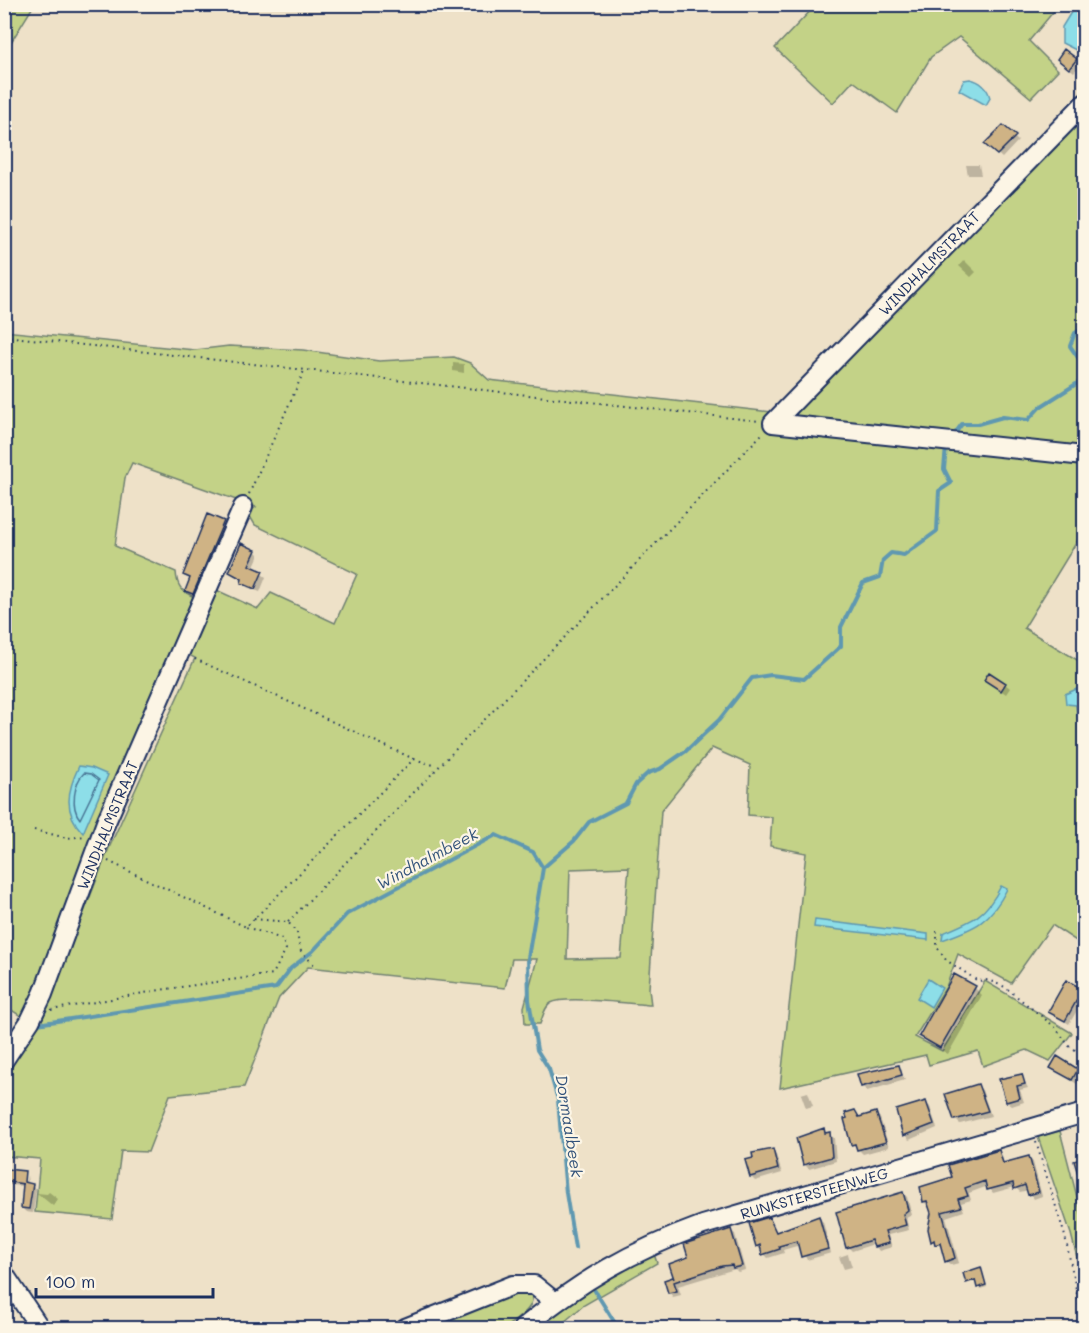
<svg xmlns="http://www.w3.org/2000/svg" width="1089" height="1333" font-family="Mali,sans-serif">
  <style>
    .green { fill: #c3d287; stroke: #6f8072; stroke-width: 1.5; fill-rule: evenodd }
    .water { fill: #8ddee8; stroke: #5f98b1; stroke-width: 1.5 }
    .shadow { fill: #0003 }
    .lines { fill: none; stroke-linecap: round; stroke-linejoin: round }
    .shore { stroke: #497595; stroke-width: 1.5 }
    .stream { stroke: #5f98b1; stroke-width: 4 }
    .building { fill: #cfb385; stroke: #1b2f5e; stroke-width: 1.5 }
    .minor-casing { stroke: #1b2f5e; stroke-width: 22 }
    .path { stroke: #1b2f5e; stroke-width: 2; stroke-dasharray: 1.5 4.5; stroke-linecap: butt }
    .minor { stroke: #fcf5e5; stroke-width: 18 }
    .labels { text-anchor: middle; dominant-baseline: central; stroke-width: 4.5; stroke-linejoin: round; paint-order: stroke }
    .street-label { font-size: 15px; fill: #1b2f5e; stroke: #fcf5e5 }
    .water-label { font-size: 16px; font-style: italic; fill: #32527a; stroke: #fcf5e5 }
  </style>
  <rect width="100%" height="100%" fill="#eee1c8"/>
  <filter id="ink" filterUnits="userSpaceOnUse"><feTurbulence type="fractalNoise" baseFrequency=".0167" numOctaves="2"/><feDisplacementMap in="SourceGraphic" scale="12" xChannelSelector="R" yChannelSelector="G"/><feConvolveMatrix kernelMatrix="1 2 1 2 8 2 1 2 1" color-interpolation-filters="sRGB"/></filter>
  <g filter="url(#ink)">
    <!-- green -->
    <path class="green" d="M5,4l29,1 -29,47 -1,-47z
      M816,5h243l-30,36 29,29 -27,28 -72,-61 -28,20 -34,56 -44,-32 -20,22 -58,-55z
      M1084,90v440l-60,98 60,36v282l-32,-21 -41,58 -53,-29 -12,33 -31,50 27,14 43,-70 87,52 -22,28 -23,-11 -44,16 -5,-15 -49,14 -3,-10 -146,33 26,-235 -36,-7 2,-29 -24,-2 2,-50 -38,-17 -51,63 -12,178 2,16c-19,-1 -87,-10 -100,-2 -7,4 -8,14 -11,21h-15l-1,-17 13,-48h-25l-7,29 -197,-21 -29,31 -35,89 -74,8 -22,57 -27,-1 -9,68 -77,-7 5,-53 -35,-3v-87l38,-51 66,-170 86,-190 -14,-7 31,-63 46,21 13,-16 64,30 22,-49 -102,-49 -7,-12 8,-6 -124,-44 -7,15 -10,68 61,26c1,14 5,19 18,25l5,-11 4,2 -176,432 -22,-14 -1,-675 191,19 34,-4 74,4 76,11 75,-4 16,6 19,17 283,32zM629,867l-8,91 -54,1 3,-90z
      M1060,1131l24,93v61l-13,-51 -33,-97z
      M653,1251l4,12 -73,42 -27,23h-22l31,-26z
      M521,1290l10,3c7,14 -16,27 -26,35h-76z"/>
    <!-- water -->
    <path class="water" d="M1076,4l8,1v46l-2,2 -20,-10v-16z
      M970,79c10,2 18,9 20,19l-4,7 -27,-15 5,-10z
      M1084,686v44l-3,-9h-3l-2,-16 -10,-1 -1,-10z
      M79,766l13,2 16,7 -25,58c-20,-21 -16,-42 -4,-67z
      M1001,886l6,3c-17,33 -31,39 -65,51l1,-7c29,-12 43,-17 58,-47z
      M815,920l113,14v6l-114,-13z
      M928,979l14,9 -11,19 -14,-9z"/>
    <!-- shadow -->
    <path class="shadow" d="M1076,61l4,4 -6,7 -11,-9z
      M1003,127l15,14 -16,17 -15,-14z
      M966,165h13l2,10h-13z
      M964,260l12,12 -5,5 -12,-11z
      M453,363l11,1v9l-11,-2z
      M223,523l4,4 -30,70 -7,-2 -4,-4 5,-12 -7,-5z
      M255,551l4,4 -6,13 13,9 -6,15 -13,-5 -4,-7 -13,-8z
      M986,680l19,4 5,4 -4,6z
      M1067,982l17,11v6l-15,25 -19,-12z
      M975,988l7,7 -34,59 -20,-11 -7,-8z
      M1058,1058l24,17 -5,9 -25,-16z
      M898,1066l7,14 -38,11 -5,-5 -3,-11z
      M1021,1075l7,13 -8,2 4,12 -12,4 -5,-4z
      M977,1086l5,4 9,26 -31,8 -5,-5z
      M808,1092l5,14 -7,2 -5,-14z
      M926,1103l4,4 7,21 -28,12 -4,-5 -7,-24z
      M855,1112l5,6 16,-4 4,4 9,29 -26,7 -10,-10z
      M823,1130l11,8 2,23 -27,8 -4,-4 -7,-26z
      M772,1151l4,4 6,18 -27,8 -4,-4z
      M998,1152l7,12 23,-7 5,5 9,34 -8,3 -6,-9 -8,2 -5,-5 -22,6 -5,-7 -19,7 2,7 -10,3 3,8 -18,6 13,46 -8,2 -5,-4 -3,-13 -11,-7v-28l-8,-12 30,-23z
      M25,1173l-3,13 -12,-1 -4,-5z
      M27,1175l1,9 8,5 -3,24 -7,-1 -4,-4z
      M49,1192l9,7 -5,7 -16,-13 10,1z
      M903,1193l4,4 5,18 -6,3 3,12 -21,5 4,12 -13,4 -5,-7 -22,7 -4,-4z
      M4,1194l3,2 -2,15h-1z
      M819,1218l4,4 8,31 -24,7 -7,-15 -17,5 1,3 -16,5 -11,-12 12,-27 8,14z
      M730,1230l5,4 10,36 -7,2 -3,-3 -57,17 3,9 -8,2 -4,-5 4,-13 3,4 -5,-18 19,-7z
      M848,1254l4,13 -8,2 -5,-12z
      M980,1269l7,18 -7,2 -3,-7h-9z"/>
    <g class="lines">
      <!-- shore -->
      <path class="shore" d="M84,773l7,1 8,6 -19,39c-10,-12 -6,-36 4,-46z"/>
      <!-- stream -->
      <path class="stream" d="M1084,328l-9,5 -5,13 14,20
        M953,436l9,-12h16l25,-7 25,3 12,-13 44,-28
        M543,868l-15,90 1,42 8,50 12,19 9,31 8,93 9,55
        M37,1024l239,-36 15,-20 22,-17 34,-37 149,-79 37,17 10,16 31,-27 15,-19 37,-19 10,-19 12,-11 12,-4 26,-18 33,-31 33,-42 19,-3 33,4 37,-33v-19l22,-44 17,-6 3,-17 8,-7 13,2 33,-24 2,-40 12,-8 -7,-14 2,-22
        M595,1291l23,37"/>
    </g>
    <!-- building -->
    <path class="building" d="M1064,49l13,10 -8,10 -12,-10z
      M1003,125l13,11 -19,19 -13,-11z
      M207,514l17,7 -31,73 -8,-3 5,-13 -7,-3z
      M241,543l15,7 -7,15 14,6 -8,18 -14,-6 1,-4 -13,-7z
      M989,672l17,11 -5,8 -17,-11z
      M954,974l22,12 -36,62 -21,-12z
      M1066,980l17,9 -18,32 -17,-9z
      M1057,1056l21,13 -6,11 -22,-12z
      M899,1065l3,10 -41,12 -4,-13z
      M1022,1074l3,10 -8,2 3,12 -14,4 -7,-23z
      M978,1084l10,27 -34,9 -9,-26z
      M926,1101l8,23 -31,12 -7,-26z
      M855,1110l4,7 17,-5 10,30 -29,8 -2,-6 -4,1 -7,-26 3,-1 -2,-5z
      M824,1128l1,5 5,-1 2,25 -29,8 -7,-27z
      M773,1149l5,20 -28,8 -5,-17 8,-2 -1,-5z
      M999,1150l4,13 26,-7 10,36 -11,3 -3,-10 -11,4 -1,-6 -26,7 -2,-9 -20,7 3,8 -10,3 3,8 -19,5 13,46 -10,4 -5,-19 -5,2 -1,-5 -3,2 -3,-13 3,-16 -4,-12 -4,1 -3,-15 32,-10 -4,-12z
      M1084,1158v29h-2l-8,-26z
      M6,1169l19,2 -1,11 9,2 -4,25 -8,-1 2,-24 -19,-3z
      M903,1192l5,18 -5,4 3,11 -21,6 4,12 -15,4 -3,-7 -25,8 -10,-36z
      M819,1216l9,33 -27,8 -4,-16 -18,5 1,3 -18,6 -2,-10 -4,2 -7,-24 20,-6 7,15z
      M731,1229l11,37 -9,2 -1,-3 -10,1 -48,16 3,9 -9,2 -4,-13 9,-3 1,2 -5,-15 19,-7 -4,-13z
      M981,1267l5,18 -9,3 -2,-8 -9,3 -3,-10z"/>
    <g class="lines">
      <!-- minor casing -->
      <g class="minor-casing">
        <path id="minor" d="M773,423l311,-319
          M773,423l311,33
          M4,1060l26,-39 13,-27 63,-172 137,-315
          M4,1274l36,54
          M405,1328l108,-43h21l21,17
          M523,1328c58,-48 109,-77 180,-103l381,-112"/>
      </g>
      <!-- path -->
      <path class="path" d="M4,336l755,85
        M249,494l55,-123
        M414,759l23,7
        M34,830l33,8 19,-2
        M108,861l138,66 168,-168 -221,-101
        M254,919l34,3 9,11 3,17 16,17
        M288,922l475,-489
        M937,931v16l9,13 32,21 10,-1 17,7 50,40 14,19 15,9
        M51,1010l109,-20 113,-16 13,-25 -4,-10 -36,-12
        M1036,1142l29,94 19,92"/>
      <!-- minor -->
      <use href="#minor" class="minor"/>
    </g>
  </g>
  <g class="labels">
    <!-- street labels -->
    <g class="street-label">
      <text transform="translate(929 263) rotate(-46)">WINDHALMSTRAAT</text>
      <text transform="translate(107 825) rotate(-68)">WINDHALMSTRAAT</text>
      <text transform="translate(814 1193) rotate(-16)">RUNKSTERSTEENWEG</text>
    </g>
    <!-- water labels -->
    <g class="water-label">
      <text transform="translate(427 858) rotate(-28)">Windhalmbeek</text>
      <text transform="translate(570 1126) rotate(81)">Dormaalbeek</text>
    </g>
  </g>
  <!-- margin -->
  <rect width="1089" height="1333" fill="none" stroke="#fcf5e5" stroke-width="24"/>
  <rect x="12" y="12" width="1065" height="1309" fill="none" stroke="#1b2f5e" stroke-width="2" filter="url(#ink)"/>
  <!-- scale -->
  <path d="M36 1288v9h177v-9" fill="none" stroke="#1b2f5e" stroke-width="3"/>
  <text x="45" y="1288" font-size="18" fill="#1b2f5e" stroke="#fcf5e5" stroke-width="4.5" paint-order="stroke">100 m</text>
</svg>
